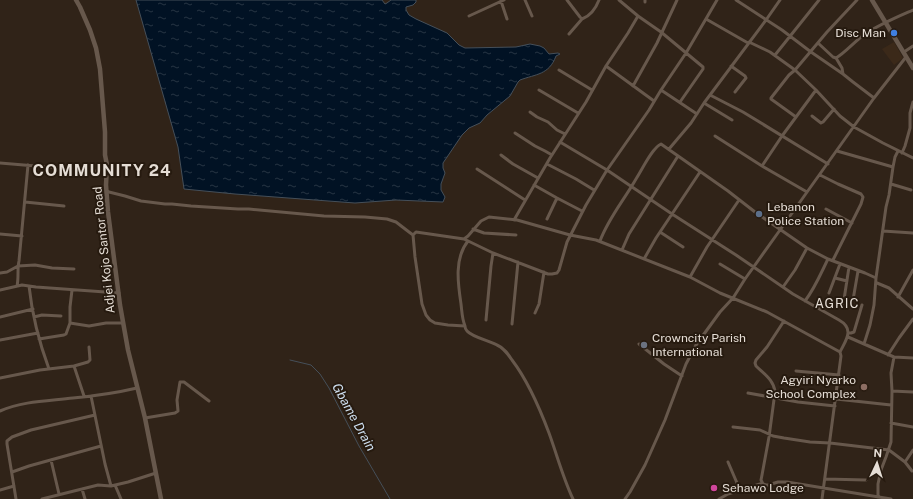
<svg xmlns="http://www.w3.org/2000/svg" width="913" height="499" font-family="'Public Sans',sans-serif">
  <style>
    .built { fill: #3b2919 }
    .water { fill: url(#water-ripples); stroke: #454f59 }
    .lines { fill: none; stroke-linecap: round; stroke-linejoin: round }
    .stream { stroke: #454f59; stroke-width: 1 }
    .street { stroke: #67584c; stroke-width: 3 }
    .secondary { stroke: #67584c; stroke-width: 4.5 }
    .shop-dot { fill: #3f7fe0; stroke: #261a0f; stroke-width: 1.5 }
    .service-dot { fill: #5c6f8a; stroke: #261a0f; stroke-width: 1.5 }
    .worship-dot { fill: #6b7280; stroke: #261a0f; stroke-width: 1.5 }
    .education-dot { fill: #8d6e63; stroke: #261a0f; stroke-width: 1.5 }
    .hotel-dot { fill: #d1479c; stroke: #261a0f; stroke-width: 1.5 }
    .labels { text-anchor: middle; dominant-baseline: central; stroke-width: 4; stroke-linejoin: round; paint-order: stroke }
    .poi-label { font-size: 12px; fill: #e5ddd5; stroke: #261a0f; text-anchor: start }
    .street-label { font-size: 12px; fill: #e5ddd5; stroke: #261a0f }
    .neighbourhood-label { font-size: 13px; letter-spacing: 1px; fill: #e5ddd5; stroke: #261a0f }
    .water-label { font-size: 13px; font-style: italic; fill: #cedff0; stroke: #261a0f }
    .district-label { font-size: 16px; font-weight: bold; letter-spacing: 1px; fill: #e5ddd5; stroke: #261a0f }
  </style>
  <defs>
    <pattern id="water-ripples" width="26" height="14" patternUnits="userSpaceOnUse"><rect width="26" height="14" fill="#011224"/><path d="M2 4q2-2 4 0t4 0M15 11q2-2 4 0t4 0" fill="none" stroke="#263443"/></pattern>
  </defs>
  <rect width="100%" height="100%" fill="#302318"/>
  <!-- built -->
  <path class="built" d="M894,42l9,16 -9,7 -12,-16z"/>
  <!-- water -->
  <path class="water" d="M136,0h246l3,4 2,-1 4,-3h25v2l-3,3 -7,2v3l3,5 7,4 31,14 12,12 6,3 51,-1 14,-3 10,2 4,2 5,6 9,-1 2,1 -4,2c-7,19 -20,18 -36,24l-2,2 -8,14 -23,19 -7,8 -11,5 -7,7 -19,28v5l2,5 -4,11v6l4,7 -2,5 -47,-2 -41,3 -120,-9 -51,-5 -6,-42z"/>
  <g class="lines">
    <!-- stream -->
    <path class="stream" d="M290,360l21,5 9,9 9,14 30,58 31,53"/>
    <!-- street -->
    <path class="street" d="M525,0l7,16
      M567,0l13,17 2,2
      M619,0l19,16 23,16 42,35v2l-23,33
      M736,0l46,30 29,22 32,22 10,8 21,16
      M857,0l-30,32 -32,38 21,20 24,26 14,11 29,16 30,15
      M501,1l6,18
      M645,2v-2
      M469,16l35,-16
      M706,19l42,24
      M569,34l13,-15c8,-3 14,-11 17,-19
      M749,42l21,10 25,18 -6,5 -18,23v1l25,18
      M818,43l15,14 3,1c9,-5 19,-17 29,-24 15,-10 32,-17 48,-24
      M904,52l9,-6
      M775,55l44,-55
      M836,58l6,10 1,6
      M606,66l48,35
      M731,66l14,10 1,2 -11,14
      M559,70l33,20
      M633,86l24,-43 20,-43
      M539,90l39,23
      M661,90l36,24
      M710,95l33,17 85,52
      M704,103l28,17
      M530,112l7,5 11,5 9,8 8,4
      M812,116l9,7 2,-1 11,-13
      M515,133l20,13 10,5 7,4
      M715,136l47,30 45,26
      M560,142l47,28 65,44 64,41 57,39 46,26c16,9 7,20 1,32l1,4 -19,143
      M669,149l22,-26 13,-20 62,-83 14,-20
      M837,151l56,16
      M902,153l3,-7 5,-18v-15l3,-11
      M501,155l12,9 25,14
      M0,163l107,9
      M547,164l29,15 18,11
      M762,166l20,-30 34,-46
      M477,169l48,31
      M820,175l18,9 23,10 2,3 -2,7 -28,56
      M891,184l20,6
      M534,185l23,13 25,13
      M107,191l2,1 16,4 16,5 24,3h7l19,2 47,3h11l75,7 41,1 22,2 9,3 13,10 4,3 2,22 7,47 4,11 4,5 5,3 13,2 17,1c0,1 1,4 2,5 5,6 23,10 30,14 7,3 11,9 15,15 16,21 28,49 37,73 8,22 14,45 24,66
      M25,202l39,4
      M826,209l26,14
      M547,219l10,-21
      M514,220l36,-62 36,-56 20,-36 22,-33 10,-17
      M473,229l11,4 32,2
      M883,231l30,2
      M660,232l23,15
      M0,234l22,2
      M413,235l3,-3 48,7 4,-3 13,-15 8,-4 28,3 53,15 26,5 94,37 30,16 47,19 73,40
      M464,239l29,14 55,21h4l5,-1 2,-3 8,-28 19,-37 21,-35 42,-60 12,-20 25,-37 31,-53
      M600,241c8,-22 24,-41 36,-62 6,-9 16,-31 25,-35l67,47 27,21 52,36 21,11 37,14 11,5
      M622,250l7,-16 49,-78
      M644,259l12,-21 44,-66
      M720,264l25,15
      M0,273l7,-1 11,-6 17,-1 17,3 22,1
      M690,277l17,-30 32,-47
      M835,278l12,3
      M877,283l12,5 24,21
      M17,286c2,-9 0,-17 2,-25l9,-96
      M29,286c3,28 10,56 20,83
      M783,287l12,-17 12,-22
      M0,290l22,-5 14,2 83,6
      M829,293l11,-29
      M898,297l15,-27
      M853,300l5,-29
      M805,301c10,-13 16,-28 23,-42
      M843,306l6,-39
      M535,313l4,-9 5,-32
      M0,317l33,-8
      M34,317l8,-2 19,1
      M486,320l5,-54 2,-13
      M70,323v-16l2,-17
      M512,324l6,-62
      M465,326c-3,-7 -3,-14 -4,-22 -3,-20 -7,-46 7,-63
      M848,333h3l3,-1 8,-27
      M848,337l46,20 19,1
      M39,339l25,-4 2,-1 4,-11 19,3 17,-3h17
      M0,340l38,-7
      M639,344l25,20 18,12
      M864,344l6,-19 4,-20 2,-27 10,-71 3,-12 4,-28 2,-10 3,-6
      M888,355l11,-17 14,-19
      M74,366l14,-4 2,-2 -1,-13
      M796,371l43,4
      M0,378l40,-8 34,-4 10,30
      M892,391l-1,-18 3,-16
      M748,393l50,9 37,4
      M91,396l14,68 6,22
      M836,399l55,6
      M0,411c23,-10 48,-10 73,-13 21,-2 43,-5 64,-10
      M145,418l30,-5 3,-2 -1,-11 3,-18h4l25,19
      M891,423l22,4
      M733,427l27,3 13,6 11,2 26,4 20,1 59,7 16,12 7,9
      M51,460l8,34
      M728,462l12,28
      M905,462l8,-12
      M12,472l17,-6 72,-20
      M825,479l41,1
      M763,484l-2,-4 1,-5 7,-38 6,-45c-1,-12 -11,-18 -19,-26l-1,-3 1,-3 11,-13 17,-26
      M115,485l6,14
      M82,489l3,10
      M0,490l14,-4
      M878,497v-13l3,-14 5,-13 5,-15 1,-51 21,1
      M16,499l-9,-55v-3l5,-4 19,-7 64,-15
      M42,499l56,-14 13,1 17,-4 28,-9
      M625,499l5,-7 15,-27 20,-45 21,-56 10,-19 24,-33 13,-14 12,-19 35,-49 94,-132 32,-41
      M719,499l9,-5 32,-10h3l3,1h2l10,-3h9l104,17"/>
    <!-- secondary -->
    <path class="secondary" d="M76,0l4,7 10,23 6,18 4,21 5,63v23l2,10 -1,20 2,27 11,85 1,8 8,45 17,68 16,81
      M872,0l41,68"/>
  </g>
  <!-- markers -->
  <circle class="shop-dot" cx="894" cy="33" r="4"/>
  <circle class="service-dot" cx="759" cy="214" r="4"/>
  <circle class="worship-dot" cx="644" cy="345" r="4"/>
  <circle class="education-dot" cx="864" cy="387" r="4"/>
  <circle class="hotel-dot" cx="714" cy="488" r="4"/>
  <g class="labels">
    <!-- poi labels -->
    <g class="poi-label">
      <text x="886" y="33" text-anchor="end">Disc Man</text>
      <text x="767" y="207">Lebanon<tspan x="767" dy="14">Police Station</tspan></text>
      <text x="652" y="338">Crowncity Parish<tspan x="652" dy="14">International</tspan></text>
      <text x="856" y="380" text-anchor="end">Agyiri Nyarko<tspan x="856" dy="14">School Complex</tspan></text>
      <text x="722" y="488">Sehawo Lodge</text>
    </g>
    <!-- street labels -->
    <g class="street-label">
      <text transform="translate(104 250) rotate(-96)">Adjei Kojo Santor Road</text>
    </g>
    <!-- neighbourhood labels -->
    <g class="neighbourhood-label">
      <text x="837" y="303">AGRIC</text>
    </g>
    <!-- water labels -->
    <g class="water-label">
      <text transform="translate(354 417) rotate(61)">Gbame Drain</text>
    </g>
    <!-- district labels -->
    <g class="district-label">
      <text x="102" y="170">COMMUNITY 24</text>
    </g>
  </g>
  <!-- north arrow -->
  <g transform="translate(877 463) rotate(4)" stroke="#261a0f" stroke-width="3" paint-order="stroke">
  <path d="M0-3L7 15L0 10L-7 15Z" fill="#e5ddd5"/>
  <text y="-6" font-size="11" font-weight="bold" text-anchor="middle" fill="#e5ddd5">N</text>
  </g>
</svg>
